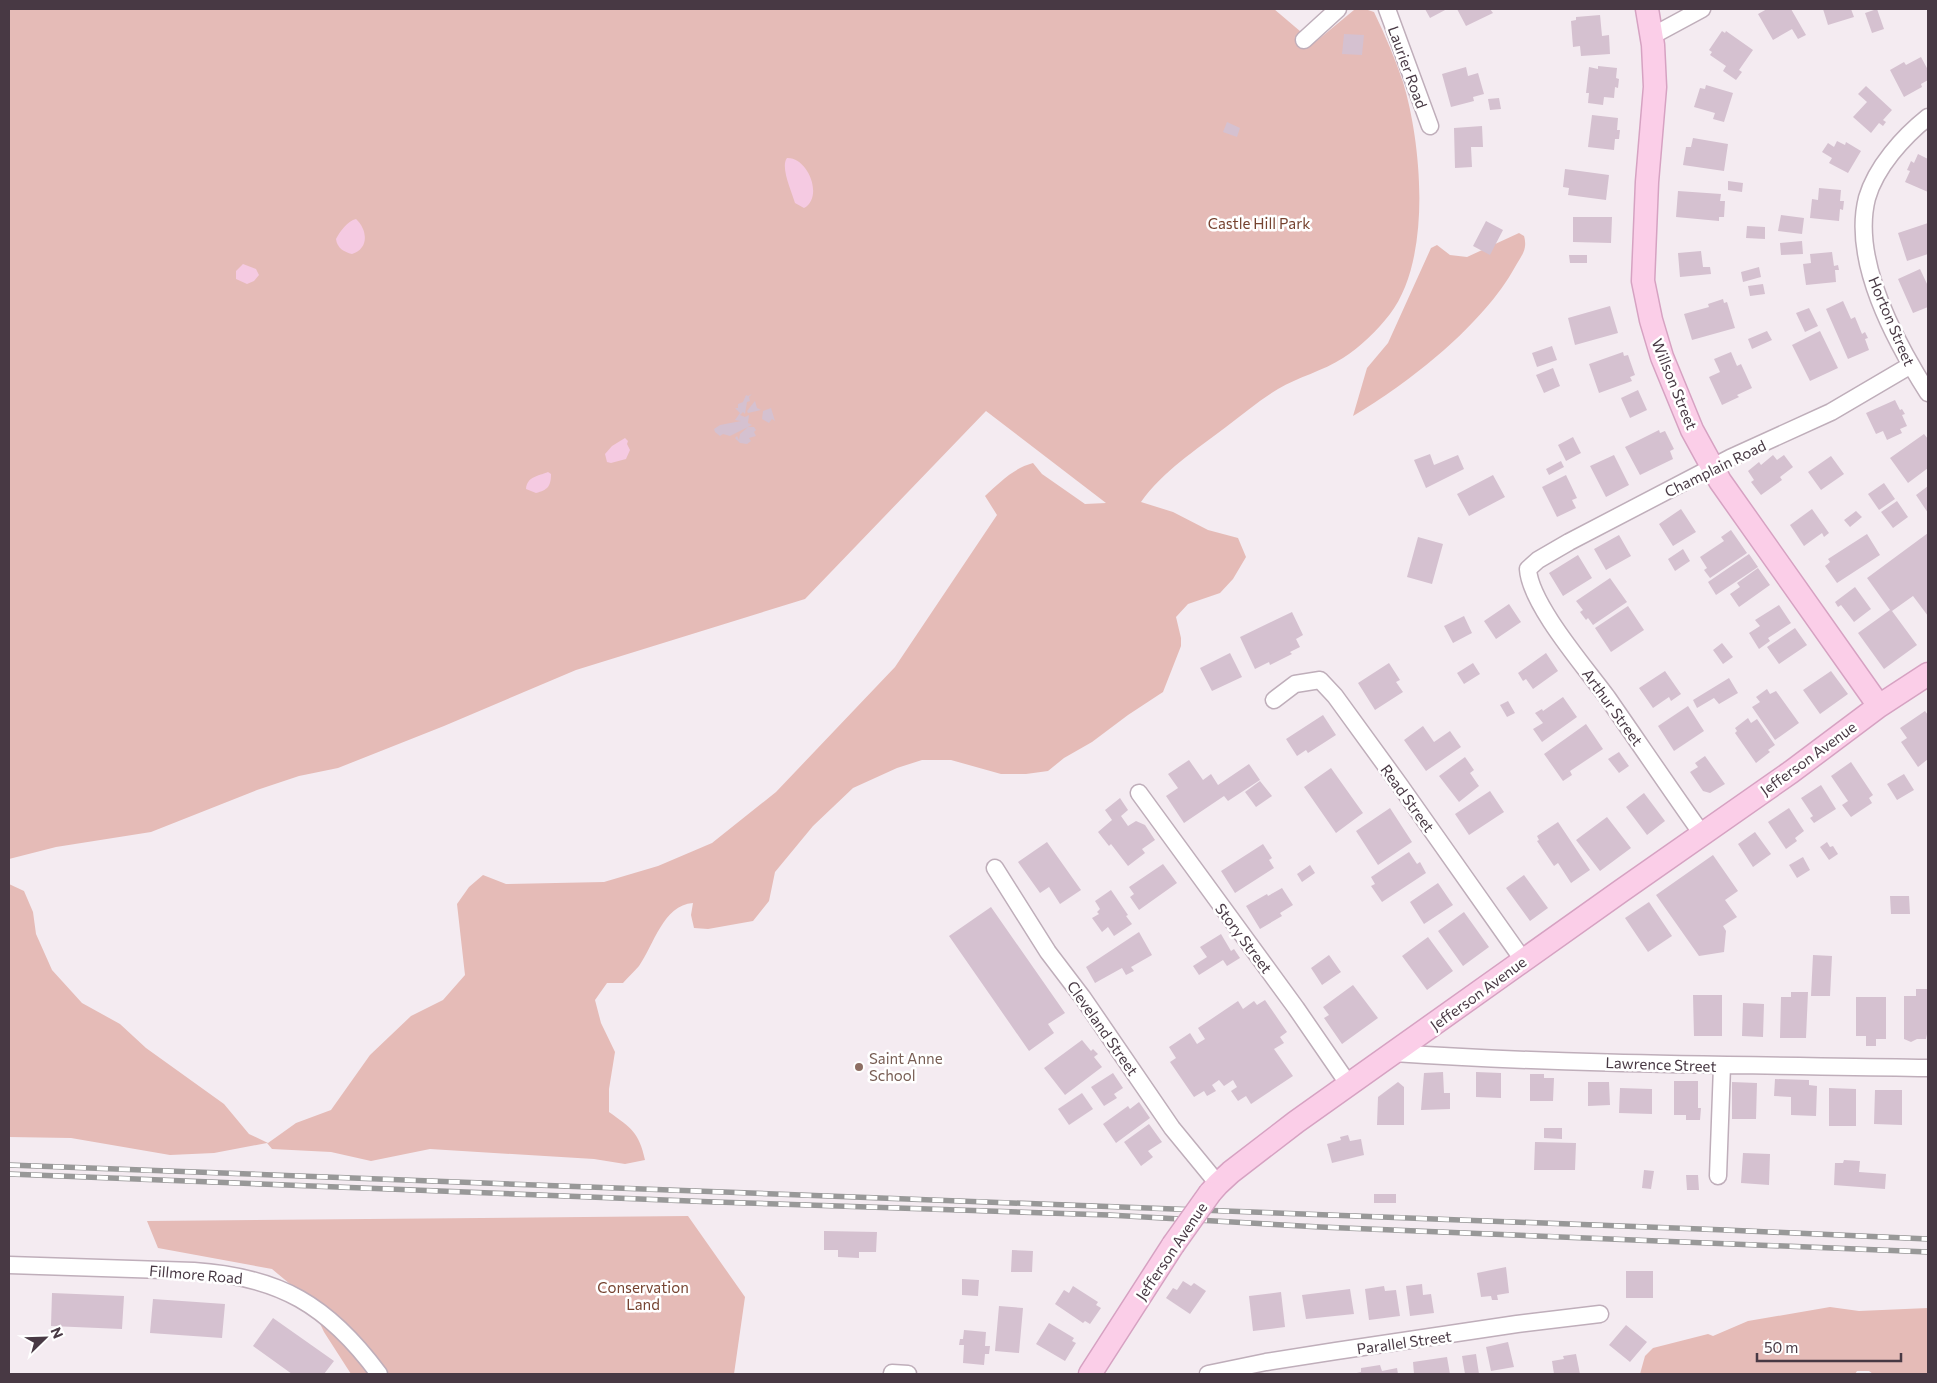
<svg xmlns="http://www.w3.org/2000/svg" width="1937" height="1383" font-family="Commissioner,sans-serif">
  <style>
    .green { fill: #e5bbb7 }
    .sand { fill: #f5cae2 }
    .building { fill: #d5c1d0 }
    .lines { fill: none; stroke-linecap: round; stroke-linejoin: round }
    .street-casing { stroke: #bfaeba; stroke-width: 19 }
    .secondary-casing { stroke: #d6a2c2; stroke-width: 25 }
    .street { stroke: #fff; stroke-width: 16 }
    .secondary { stroke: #fbcee8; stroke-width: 22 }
    .rail-casing { stroke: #989898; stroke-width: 5.5 }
    .rail { stroke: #fff; stroke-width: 4; stroke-dasharray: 11; stroke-linecap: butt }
    .secondary-bridge-casing { stroke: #d6a2c2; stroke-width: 25; stroke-linecap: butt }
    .secondary-bridge { stroke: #fbcee8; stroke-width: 22 }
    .education-dot { fill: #8d6e63; stroke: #fff; stroke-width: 2 }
    .labels { text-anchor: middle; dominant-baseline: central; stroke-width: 5; stroke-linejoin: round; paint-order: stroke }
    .street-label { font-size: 15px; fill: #483944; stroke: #fff }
    .park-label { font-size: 15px; fill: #764330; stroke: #fff }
    .education-label { font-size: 15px; fill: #785e54; stroke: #fff; text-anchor: start }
  </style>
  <rect width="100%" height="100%" fill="#f4ebf1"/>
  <!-- green -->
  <path class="green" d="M9,9h1265l40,34 40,-33 11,-1 9,3c11,23 21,46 29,70 19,63 29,177 -13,232 -13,17 -30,33 -47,44 -20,13 -45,19 -65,31 -18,11 -35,25 -52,38 -30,23 -63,44 -85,75l32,10 35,18 30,8 8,19 -13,22 -13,14 -32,11 -12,13 5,21v8l-18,46 -35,23 -36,27 -28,16 -16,13 -22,3h-25l-50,-14h-29l-25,8 -44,20 -40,38 -38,46 -6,29 -16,20 -45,8 -14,-1 -3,-13 2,-12c-30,2 -39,42 -54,63 -5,6 -11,11 -16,17h-16l-12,17 6,23 14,29 -6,37v23c22,16 30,20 36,48l-20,4 -31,-5 -164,-10 -59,12 -40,-9 -59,-3 -5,-6 -53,10 -44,2 -99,-17 -62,-1v-253l15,7 9,21 3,22 16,36 30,33 38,21 26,24 78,56 25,30 19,9 28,-20 35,-13 39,-55 41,-39 32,-16 22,-25 -8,-71 12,-17 14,-12 23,9 98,-2 54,-16 54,-23 64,-51 119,-125 102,-152 -12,-19c15,-14 29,-28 48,-33l9,11 43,30 21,-1 -120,-92 -181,188 -229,71 -132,56 -106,42 -39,8 -42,14 -106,42 -95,15 -47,12z
    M1519,233l5,3c4,14 -3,20 -9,31 -31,57 -107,117 -162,149l14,-48 21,-25 43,-95 6,-3 13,10 17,2z
    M688,1216l57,81 -11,77h-383l-27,-42 -16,-33 -36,-30 -114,-21 -11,-27z
    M1830,1307l29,4 69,-3v66h-55l-4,-3h-12l-2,3h-215l5,-18 8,-8 55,-14 5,2 35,-15z"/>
  <!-- sand -->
  <path class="sand" d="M787,158c21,-1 37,39 17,50l-9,-5c-3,-11 -15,-36 -8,-45z
    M356,219c11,10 14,29 -4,35 -8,-2 -15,-6 -16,-15 4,-8 12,-18 20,-20z
    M243,264l13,5 3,6 -5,6 -7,3 -11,-5v-8z
    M625,438l3,3 -1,3 3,6 -4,9 -15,4 -4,-1 -2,-8 7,-8z
    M548,472l3,2c0,12 -3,16 -15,19l-10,-4c1,-13 13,-13 22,-17z"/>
  <!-- building -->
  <path class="building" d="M1425,9h22l-17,9z
    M1457,9h33l3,4 -27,13z
    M1767,9h24l15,26 -8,4 -6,-10 -19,11 -15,-26z
    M1823,9h28l3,8 -26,8z
    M1877,9l7,20 -12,4 -7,-20z
    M1600,15l2,21 7,-1 1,19 -29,2 -1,-10 -7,1 -2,-26 5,-1v-3z
    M1722,31l3,2 1,-2 27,19 -14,20 3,2 -6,8 -13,-9 3,-5 -16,-11 2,-3 -3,-2z
    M1344,34l20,1 -2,20 -20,-1z
    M1921,57l7,13v10l-7,4 1,3 -18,10 -14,-27 14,-8 2,3z
    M1598,66l19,2 -1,10 3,1 -1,9 -3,-1 -1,11 -10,-1 -1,8 -15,-2 1,-10h-3l3,-26 9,2z
    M1466,67l2,9 10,-3 6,21 -11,3 1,4 -23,6 -9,-33z
    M1706,85l27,8 -9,29 -11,-3 2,-6 -21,-6 6,-19 5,1z
    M1866,86l26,24 -9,10 3,2 -3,4 -4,-3 -8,10 -18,-16 14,-15 -9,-8z
    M1499,98l2,11 -11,1 -2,-11z
    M1592,115l26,3 -1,12h3l-1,9h-4l-1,11 -26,-3z
    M1227,122l13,6 -3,9 -14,-5z
    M1482,126l1,21h-12l1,20 -17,1 -1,-40z
    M1693,138l35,6 -4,27 -41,-6 3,-18h5z
    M1837,141l8,4 1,-3 15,9 -13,22 -19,-10 3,-5 -10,-6 6,-9 6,4z
    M1918,154l10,5v33l-23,-10 5,-11 -3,-1 4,-9 3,2z
    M1565,169l44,6 -3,25 -38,-5 1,-7 -6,-1z
    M1728,181l15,2 -1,9 -14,-2z
    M1819,188l22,2 -1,11h4l-1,9 -3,-1 -1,12 -29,-3 2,-19 6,1z
    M1678,191l43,3 -1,7h5l-1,16h-5v4l-43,-4z
    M1781,215l23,3 -2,16 -24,-3z
    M1573,217h39l-1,26 -38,-1z
    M1486,221l17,9 -13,25 -17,-9z
    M1928,223v31l-21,7 -9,-28z
    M1747,226l18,1v12l-19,-1z
    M1802,241l1,13 -22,1 -1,-12z
    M1701,251l2,16h7l1,7 -31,3 -2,-24z
    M1832,252l2,14 4,-1 1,5h-4l1,12 -30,3 -3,-21 8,-1 -1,-9z
    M1569,255h18v8h-17z
    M1759,267l2,10 -18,5 -2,-10z
    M1920,269l8,17v21l-15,6 -15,-34z
    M1763,284l2,10 -15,2 -2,-10z
    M1723,299l1,4 3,-1 8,26 -43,12 -8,-26 25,-7 -1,-3z
    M1843,301l8,18 4,-2 7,17 3,-2 3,6 -3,1 4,11 -21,9 -22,-50z
    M1610,306l8,27 -43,12 -7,-27z
    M1809,308l9,18 -13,6 -9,-19z
    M1767,331l5,9 -20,9 -4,-10z
    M1820,331l18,37 -28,13 -18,-36z
    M1552,346l5,14 -20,7 -5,-14z
    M1623,352l1,4 4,-1 7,20 -5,2 2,4 -33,12 -10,-29z
    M1731,352l6,14 4,-2 11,24 -15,7 2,2 -17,8 -13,-28 11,-5 -6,-13z
    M1553,368l7,18 -16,7 -8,-18z
    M1638,390l9,20 -17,8 -9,-20z
    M752,394l-3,3 1,4 -3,1 -2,12 -2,-2 -3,3 5,2 4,-2 -1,8 4,2 -22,11 -7,-2 -3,2 -5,-4 -1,-3 6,-4 21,-4 -6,-1 5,-7 -5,-5h3v-4l5,-2 3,-7 2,1z
    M1895,400l5,10 2,-1 3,5 -3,1 5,11 -7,3 2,4 -15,7 -4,-9 -7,3 -10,-21z
    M755,401l2,7 4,2 -13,3 -1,-2z
    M771,408l4,13 -3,-2 -3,4 -7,-4 1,-8z
    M748,427h6l2,3 -2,2 2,4 -7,2 2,3 -4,3 -7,-1 -5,-5 2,-2 2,4 1,-6z
    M1659,430l1,3 5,-2 9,18 -4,2 3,8 -33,16 -15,-28z
    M1924,434l4,5v29l-20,15 -18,-25z
    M1573,437l8,16 -15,8 -8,-16z
    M1430,454l4,11 24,-10 6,14 -38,19 -12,-28z
    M1614,455l15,30 -23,12 -16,-31z
    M1773,455l4,5 7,-5 9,12 -13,10 2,3 -21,15 -10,-13 3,-2 -6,-9 11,-9 2,3z
    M1831,456l13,18 -23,16 -13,-18z
    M1561,461l3,6 -15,8 -3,-6z
    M1493,475l12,22 -36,19 -12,-22z
    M1566,475l11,23 -5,2 4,8 -19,9 -15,-30z
    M1884,483l11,16 -16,11 -11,-16z
    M1928,486v27l-12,-18z
    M1897,501l11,16 -15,11 -12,-16z
    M1681,509l15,23 -23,14 -14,-22z
    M1812,509l17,24 -5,4 -2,-4 -18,13 -14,-21z
    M1856,511l6,6 -12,10 -6,-7z
    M1731,530l16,23 -37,25 -6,-8 3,-2 -7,-11 24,-16 -3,-4z
    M1928,533v83l-15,-20 -21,15 25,34 -33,24 -26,-36 32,-23 -23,-32z
    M1867,534l13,21 -43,28 -12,-17 5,-4 -2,-3z
    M1619,535l12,21 -25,14 -12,-21z
    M1418,537l25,7 -11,40 -25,-7z
    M1683,549l7,12 -15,10 -7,-12z
    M1749,554l9,13 -42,28 -8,-13z
    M1578,555l14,23 -29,18 -14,-23z
    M1758,568l12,17 -31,22 -9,-13 10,-7 -3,-4z
    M1610,578l17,24 -34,23 -5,-7 -2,2 -6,-8 3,-2 -7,-9z
    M1855,587l16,22 -17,13 -13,-17 -3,2 -3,-5z
    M1509,604l12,18 -25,17 -12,-18z
    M1779,605l12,18 -23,15 2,3 -11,8 -10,-16 11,-7 -5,-6z
    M1628,606l16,24 -33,22 -16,-24z
    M1292,612l11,23 -7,4 4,8 -10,5 2,2 -22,11 -1,-3 -14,7 -15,-32z
    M1464,616l8,17 -19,10 -9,-17z
    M1795,628l12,17 -28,19 -12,-17z
    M1722,643l11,14 -10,7 -10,-14z
    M1230,653l12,24 -30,14 -12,-23z
    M1546,653l12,18 -25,18 -7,-10 -3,2 -5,-8z
    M1389,663l11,17 -4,2 7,10 -28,18 -17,-27z
    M1473,663l7,11 -16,10 -7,-11z
    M1665,671l16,23 -10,7 -2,-4 -16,11 -14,-20z
    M1831,671l17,23 -28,20 -17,-24z
    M1729,678l9,15 -19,11 -5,-6 -17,10 -4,-8z
    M1767,689l3,5 6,-3 23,32 -24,17 -23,-33 8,-5 -4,-5z
    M1563,697l14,20 -35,25 -9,-13 10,-6 -8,-10 7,-4 1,2z
    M1508,701l7,12 -8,4 -7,-12z
    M1688,706l16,25 -30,20 -16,-25z
    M1925,711l3,4v44l-10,8 -17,-25 6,-4 -7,-10z
    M1323,715l13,20 -28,18 -2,-3 -9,6 -11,-17z
    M1748,718l3,5 6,-4 18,26 -7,5 2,2 -14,11 -21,-30 2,-2 -2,-3z
    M1586,724l17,25 -33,22 2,4 -9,6 -19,-27z
    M1423,726l11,16 16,-11 11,16 -35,24 -22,-31z
    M1619,752l10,14 -10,7 -11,-14z
    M1705,756l20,28 -15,9 -7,-2 -13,-19 8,-5 -3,-4z
    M1465,757l9,13 -4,3 9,13 -20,16 -20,-26z
    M1189,760l14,20 8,-6 7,11 31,-21 11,16 -32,21 -4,-5 -40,27 -18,-27 12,-8 -10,-14z
    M1851,762l22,33 -4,3 3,5 -21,14 -9,-12 6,-4 -17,-25z
    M1331,768l32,45 -27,20 -32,-46z
    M1904,774l10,16 -17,10 -10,-16z
    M1260,781l12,15 -16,11 -11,-15z
    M1821,785l15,24 -22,14 -4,-5 3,-2 -12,-18z
    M1490,791l14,21 -35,23 -14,-21z
    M1644,793l21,28 -18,14 -21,-28z
    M1120,798l8,12 -7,6 7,10 8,-5 9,4 10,15 -13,9 3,4 -17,13 -17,-22 -2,2 -11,-14 14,-12 -7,-10z
    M1390,808l22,34 -34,23 -22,-34z
    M1789,808l15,23 -9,7 2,3 -11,8 -18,-27z
    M1607,817l24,31 -31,23 -24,-31z
    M1558,822l32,48 -19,13 -13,-20 -4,3 -17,-25 2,-1 -2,-4z
    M1755,832l16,22 -18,13 -15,-23z
    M1047,842l34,48 -21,14 -11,-17 -9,6 -22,-31z
    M1827,842l3,5 3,-1 5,8 -9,6 -9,-13z
    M1263,844l9,14 -3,2 5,8 -39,25 -14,-22z
    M1409,852l8,12 3,-2 6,11 -44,29 -11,-16 4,-2 -4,-7z
    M1713,855l25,36 -13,9 12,17 -14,9 3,5 -2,21 -25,4 -43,-61z
    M1803,857l7,13 -13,8 -8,-13z
    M1163,864l14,19 -38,27 -9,-13 4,-3 -5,-7z
    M1310,865l5,8 -13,9 -5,-8z
    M1524,875l24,33 -18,13 -24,-33z
    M1438,883l15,22 -29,19 -14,-22z
    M1282,888l11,17 -13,8 2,3 -22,13 -14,-23 21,-12 1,2z
    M1111,890l17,25 -2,1 6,8 -18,12 -6,-9 -6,5 -10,-14 7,-4 -2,-2 3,-3 -5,-8z
    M1890,896h19l1,18h-19z
    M1649,902l23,34 -24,16 -23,-34z
    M991,907l74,106 -17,11 6,9 -25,18 -80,-115z
    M1464,912l25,35 -26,19 -25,-35z
    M1139,932l13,23 -21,12 3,4 -8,4 -4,-7 -27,15 -9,-16z
    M1221,934l10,17 3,-2 6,9 -13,8 -4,-6 -24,15 -6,-9 14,-9 -7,-10z
    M1428,937l25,34 -26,19 -25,-34z
    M1329,955l12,17 -19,13 -11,-17z
    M1813,955l19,1 -2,40h-19z
    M1353,985l25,33 -36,26 -18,-26 5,-3 -6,-8z
    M1916,989h12v45h-1l-1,5h-9l-6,3 -7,-3v-43h12z
    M1791,992h17l-2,46h-26l1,-41h10z
    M1693,995h29v41h-28z
    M1856,997h30v42h-10v7h-10v-10h-10z
    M1265,1000l22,32 -7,5 4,6 -10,6 19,27 -42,28 -5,-8 -8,5 -7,-10 6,-4 -4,-7 -9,6 -5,-6 -7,5 4,6 -9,5 -3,-5 -10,6 -24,-35 6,-4 -7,-11 21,-14 7,11 8,-5 -7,-11 40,-27 5,8 11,-8 3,4z
    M1743,1003l21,1 -1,33 -21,-1z
    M1082,1040l9,11 2,-2 5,5 -4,3 8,10 -37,28 -21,-27z
    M1443,1072l1,21h6v16l-29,1 3,-37z
    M1476,1072l25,1v25l-25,-1z
    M1113,1073l10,15 -9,6 3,4 -13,8 -13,-19z
    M1530,1074h14v4h10l-1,23h-23z
    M1775,1079l34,1v5l8,1 -1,30 -25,-1v-18l-17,-1z
    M1674,1081h24v27h3l-1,12h-14v-5h-12z
    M1398,1082l6,5v38h-27l1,-28z
    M1588,1082h21l1,23 -22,1z
    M1732,1082l25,1 -1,36h-24z
    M1620,1088l32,1v25l-33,-1z
    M1829,1088l27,1v37h-27z
    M1875,1090h27v35l-28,-1z
    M1082,1093l11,16 -24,16 -11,-16z
    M1139,1102l11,16 -34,25 -13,-19 25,-18 2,3z
    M1149,1124l13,18 -14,9 5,6 -12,9 -17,-24z
    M1544,1128h18v11l-18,-1z
    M1348,1135l2,6 11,-2 3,16 -32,8 -5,-19 14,-4 -1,-3z
    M1535,1142l41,1 -1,27h-41z
    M1743,1153l27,1 -1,31 -28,-2z
    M1844,1160l16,1 -1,11 27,2 -1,15 -51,-4 1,-22h8z
    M1644,1170l10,1 -3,18 -9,-1z
    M1686,1175h12l1,15h-12z
    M1374,1194h22v9h-22z
    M824,1231l53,1 -1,20h-17v6l-21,-1v-7h-14z
    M1012,1250l21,1 -1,21h-21z
    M1506,1267l3,26 -12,2 1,5h-6l-1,-4 -10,1 -4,-24z
    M1626,1271h27v27h-27z
    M962,1279l17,1 -1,16 -16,-1z
    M1183,1281l8,5 3,-3 12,8 -16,23 -24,-16 7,-10 4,2z
    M1422,1284l1,11 8,-1 3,19 -24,3 -4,-30z
    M1073,1286l25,16 -2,3 5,3 -11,16 -5,-3 -2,2 -28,-19 9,-14 5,3z
    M1384,1286l1,5 11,-1 4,26 -31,4 -4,-31z
    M1350,1289l4,25 -48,5 -4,-24z
    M1281,1292l4,35 -32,4 -4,-35z
    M52,1293l72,3 -2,33 -71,-3z
    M153,1299l72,5 -3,34 -72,-5z
    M999,1306l24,2 -4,45 -24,-2z
    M273,1318l61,43 -10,13h-32l-39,-28z
    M1049,1323l25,15 -2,3 4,2 -11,18 -29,-17z
    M1626,1325l21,17 -17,20 -21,-17z
    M964,1330l22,2 -1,14h5l-1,8h-4l-1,11 -21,-2 1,-18h-5l1,-6h3z
    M1508,1342l6,25 -23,4 -5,-24z
    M1476,1354l3,20h-14l-3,-18z
    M1576,1354l4,20h-26l-2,-13 12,-2 -1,-3z
    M1447,1357l3,17h-36l-1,-12z
    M1380,1365l2,6 15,-3 1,6h-46l9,-2v-4z"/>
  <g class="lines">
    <!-- street casing -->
    <g class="street-casing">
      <path id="street" d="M1387,9l43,117
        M1652,36l50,-27
        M1304,40l34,-31
        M1928,117c-25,20 -52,50 -61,81 -16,63 28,143 61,195
        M1274,700l21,-16 25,-4 15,16 64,88 124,176
        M1139,793l157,215 53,77
        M1702,834c-32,-45 -63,-91 -95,-137 -22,-30 -77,-93 -79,-128l10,-9 31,-18 161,-84 101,-46 80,-47
        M995,868l53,84 35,46 89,130 46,56
        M1394,1053c178,12 356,12 534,15
        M1718,1176l4,-110
        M9,1265l185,6c86,6 134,34 185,103
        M892,1373l16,1
        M1208,1374l58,-12 70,-11 181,-27 83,-10"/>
    </g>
    <!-- secondary casing -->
    <g class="secondary-casing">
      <path id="secondary" d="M1647,9l6,36 2,42 -8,95 -4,99 8,39 11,37 30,73 28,51 159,225
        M1210,1193l8,-9 13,-12 65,-50 325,-231 170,-119 88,-66 49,-32
        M1090,1374l83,-129"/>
    </g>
    <!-- street -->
    <use href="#street" class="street"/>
    <!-- secondary -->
    <use href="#secondary" class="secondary"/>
    <!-- rail casing -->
    <g class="rail-casing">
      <path id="rail" d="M9,1165l1717,65 202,9
        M9,1174l706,28 394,13 211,12 608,25"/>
    </g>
    <!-- rail -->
    <use href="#rail" class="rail"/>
    <!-- secondary-bridge casing -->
    <g class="secondary-bridge-casing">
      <path id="secondary-bridge" d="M1173,1245l37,-52"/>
    </g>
    <!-- secondary-bridge -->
    <use href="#secondary-bridge" class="secondary-bridge"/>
  </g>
  <!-- markers -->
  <circle class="education-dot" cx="859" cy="1067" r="5"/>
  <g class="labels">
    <!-- street labels -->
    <g class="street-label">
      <text transform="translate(1408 67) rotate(70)">Laurier Road</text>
      <text transform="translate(1892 321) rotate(67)">Horton Street</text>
      <text transform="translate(1675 384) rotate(68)">Willson Street</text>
      <text transform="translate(1715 468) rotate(-26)">Champlain Road</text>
      <text transform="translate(1613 707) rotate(54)">Arthur Street</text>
      <text transform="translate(1808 758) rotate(-36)">Jefferson Avenue</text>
      <text transform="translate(1408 798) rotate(54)">Read Street</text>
      <text transform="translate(1244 938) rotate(53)">Story Street</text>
      <text transform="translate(1478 993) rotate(-36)">Jefferson Avenue</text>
      <text transform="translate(1103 1028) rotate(55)">Cleveland Street</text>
      <text transform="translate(1661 1064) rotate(2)">Lawrence Street</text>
      <text transform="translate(1171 1251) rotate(-56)">Jefferson Avenue</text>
      <text transform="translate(196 1274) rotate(5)">Fillmore Road</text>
      <text transform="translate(1404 1342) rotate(-8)">Parallel Street</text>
    </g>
    <!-- park labels -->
    <g class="park-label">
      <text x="1259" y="223">Castle Hill Park</text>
      <text x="643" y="1287">Conservation<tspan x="643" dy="17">Land</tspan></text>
    </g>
    <!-- education labels -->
    <g class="education-label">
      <text x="869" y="1058">Saint Anne<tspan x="869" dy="17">School</tspan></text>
    </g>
  </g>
  <!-- border -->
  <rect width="1937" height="1383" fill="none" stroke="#483944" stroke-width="20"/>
  <!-- north arrow -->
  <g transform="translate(45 1338) rotate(67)" stroke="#ffffff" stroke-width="4" paint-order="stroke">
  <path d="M0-4L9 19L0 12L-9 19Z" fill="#483944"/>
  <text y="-8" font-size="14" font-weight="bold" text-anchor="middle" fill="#483944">N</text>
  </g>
  <!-- scale -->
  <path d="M1757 1353v8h144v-8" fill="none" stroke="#483944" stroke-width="2.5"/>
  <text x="1764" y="1353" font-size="15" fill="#483944" stroke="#ffffff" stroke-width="4" paint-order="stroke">50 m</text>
</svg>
